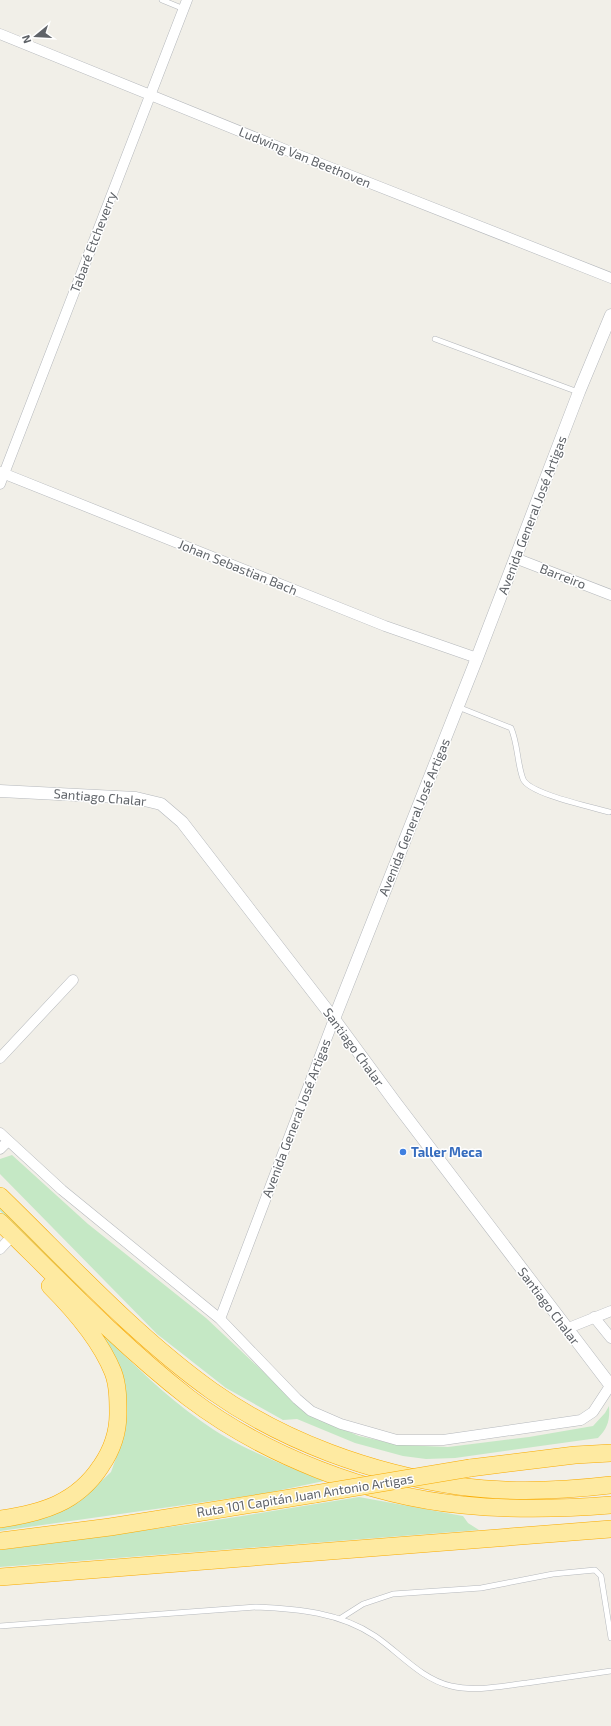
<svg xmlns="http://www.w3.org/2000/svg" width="611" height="1726" font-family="'Exo 2',sans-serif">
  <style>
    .green { fill: #c5e8c5 }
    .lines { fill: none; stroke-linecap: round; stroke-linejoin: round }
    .service-casing { stroke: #b5b8bc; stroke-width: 6 }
    .minor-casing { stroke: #b5b8bc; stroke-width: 11 }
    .tertiary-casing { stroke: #b5b8bc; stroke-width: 13 }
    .trunk-casing { stroke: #f9ab00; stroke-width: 18 }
    .service { stroke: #fff; stroke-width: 5 }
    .minor { stroke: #fff; stroke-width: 10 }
    .tertiary { stroke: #fff; stroke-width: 12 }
    .trunk { stroke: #feeaa1; stroke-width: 17 }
    .trunk-bridge-casing { stroke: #f9ab00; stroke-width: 18; stroke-linecap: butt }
    .trunk-bridge { stroke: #feeaa1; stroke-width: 17 }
    .shop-dot { fill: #3f7fe0; stroke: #fff; stroke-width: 1.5 }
    .labels { text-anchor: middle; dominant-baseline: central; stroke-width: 3; stroke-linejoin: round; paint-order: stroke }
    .street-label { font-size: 13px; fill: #5f6368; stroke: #fff }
    .shop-label { font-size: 13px; font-weight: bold; fill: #366cbe; stroke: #fff; text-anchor: start }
  </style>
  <rect width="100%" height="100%" fill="#f1efe8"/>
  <!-- green -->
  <path class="green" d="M12,1155l76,69 118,94 96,90 24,14 33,14 41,9 48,2 81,-10 64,-11 12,-13 4,-7c1,14 -1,22 -11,32l-143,20 -29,1 -23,-3 -48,-13 -58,-24 -14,1 -57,-32 -69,-54 -157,-160v-15z
    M0,1205l88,88 -2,2 -86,-84z
    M102,1334c32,30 63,62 99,87 37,27 81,43 123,60l-62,13 -262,37v-7l46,-7 33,-15 32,-30 14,-39 1,-37 -8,-32z
    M359,1497l104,19 5,7 11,7 -479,37v-17l198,-27z"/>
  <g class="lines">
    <!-- service casing -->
    <g class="service-casing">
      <path id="service" d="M162,0l22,9
        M435,339l143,53
        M458,707l53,21c7,16 6,35 12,51 6,15 69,28 86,33
        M341,1618l22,-14 30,-10 88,-6 72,-14 42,-4 6,6 10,62
        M0,1626l256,-19c42,2 83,5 119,29 25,17 46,43 76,50 25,6 51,0 76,-3 28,-4 56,-8 84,-12"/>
    </g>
    <!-- minor casing -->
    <g class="minor-casing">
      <path id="minor" d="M0,34l291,118 320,126
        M0,472l385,154 92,32
        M0,484l187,-484
        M515,558l96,37
        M0,1058l73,-78
        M0,1133l62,57 158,129 77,80 14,12 30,13 56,16h46l138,-20 12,-8 17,-26
        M0,1149l8,-8
        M0,1249l13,-14
        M594,1317l17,21
        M220,1319l114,-300
        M566,1329l45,-18"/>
    </g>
    <!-- tertiary casing -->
    <g class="tertiary-casing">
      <path id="tertiary" d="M0,791l136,7 25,6 21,18 152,197 61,83 216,284
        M334,1019l143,-361 102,-266 32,-77"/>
    </g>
    <!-- trunk casing -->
    <g class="trunk-casing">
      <path id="trunk" d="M0,1196c68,66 134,139 212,195 72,51 159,82 246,95 50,7 103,5 153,-1
        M0,1222c61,60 121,123 189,176 75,57 179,98 274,107 49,5 99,4 148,0
        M470,1468l105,-13 36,-2
        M0,1519c42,-6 77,-16 101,-53 11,-16 17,-33 17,-52 0,-14 0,-29 -5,-42 -13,-32 -39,-62 -63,-86
        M0,1541l110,-14 205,-33
        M0,1577l611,-48"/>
    </g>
    <!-- service -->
    <use href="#service" class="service"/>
    <!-- minor -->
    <use href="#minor" class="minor"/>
    <!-- tertiary -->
    <use href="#tertiary" class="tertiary"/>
    <!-- trunk -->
    <use href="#trunk" class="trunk"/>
    <!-- trunk-bridge casing -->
    <g class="trunk-bridge-casing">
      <path id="trunk-bridge" d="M315,1494l155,-26"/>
    </g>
    <!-- trunk-bridge -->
    <use href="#trunk-bridge" class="trunk-bridge"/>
  </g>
  <!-- markers -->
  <circle class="shop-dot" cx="403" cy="1152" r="4"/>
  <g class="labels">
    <!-- street labels -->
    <g class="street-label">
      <text transform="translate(305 157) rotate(22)">Ludwing Van Beethoven</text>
      <text transform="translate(93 242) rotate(-69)">Tabaré Etcheverry</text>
      <text transform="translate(532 515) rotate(-69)">Avenida General José Artigas</text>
      <text transform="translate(238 567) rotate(22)">Johan Sebastian Bach</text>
      <text transform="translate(563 576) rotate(21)">Barreiro</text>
      <text transform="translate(100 797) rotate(5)">Santiago Chalar</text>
      <text transform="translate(414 817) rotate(-68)">Avenida General José Artigas</text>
      <text transform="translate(354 1047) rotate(54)">Santiago Chalar</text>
      <text transform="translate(296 1118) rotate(-69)">Avenida General José Artigas</text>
      <text transform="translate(549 1306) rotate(53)">Santiago Chalar</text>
      <text transform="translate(305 1495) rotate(-9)">Ruta 101 Capitán Juan Antonio Artigas</text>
    </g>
    <!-- shop labels -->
    <g class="shop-label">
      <text x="411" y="1152">Taller Meca</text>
    </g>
  </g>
  <!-- north arrow -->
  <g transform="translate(36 36) rotate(252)" stroke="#ffffff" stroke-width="3" paint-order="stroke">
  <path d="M0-3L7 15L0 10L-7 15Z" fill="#5f6368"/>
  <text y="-6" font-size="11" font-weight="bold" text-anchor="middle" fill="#5f6368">N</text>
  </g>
</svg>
